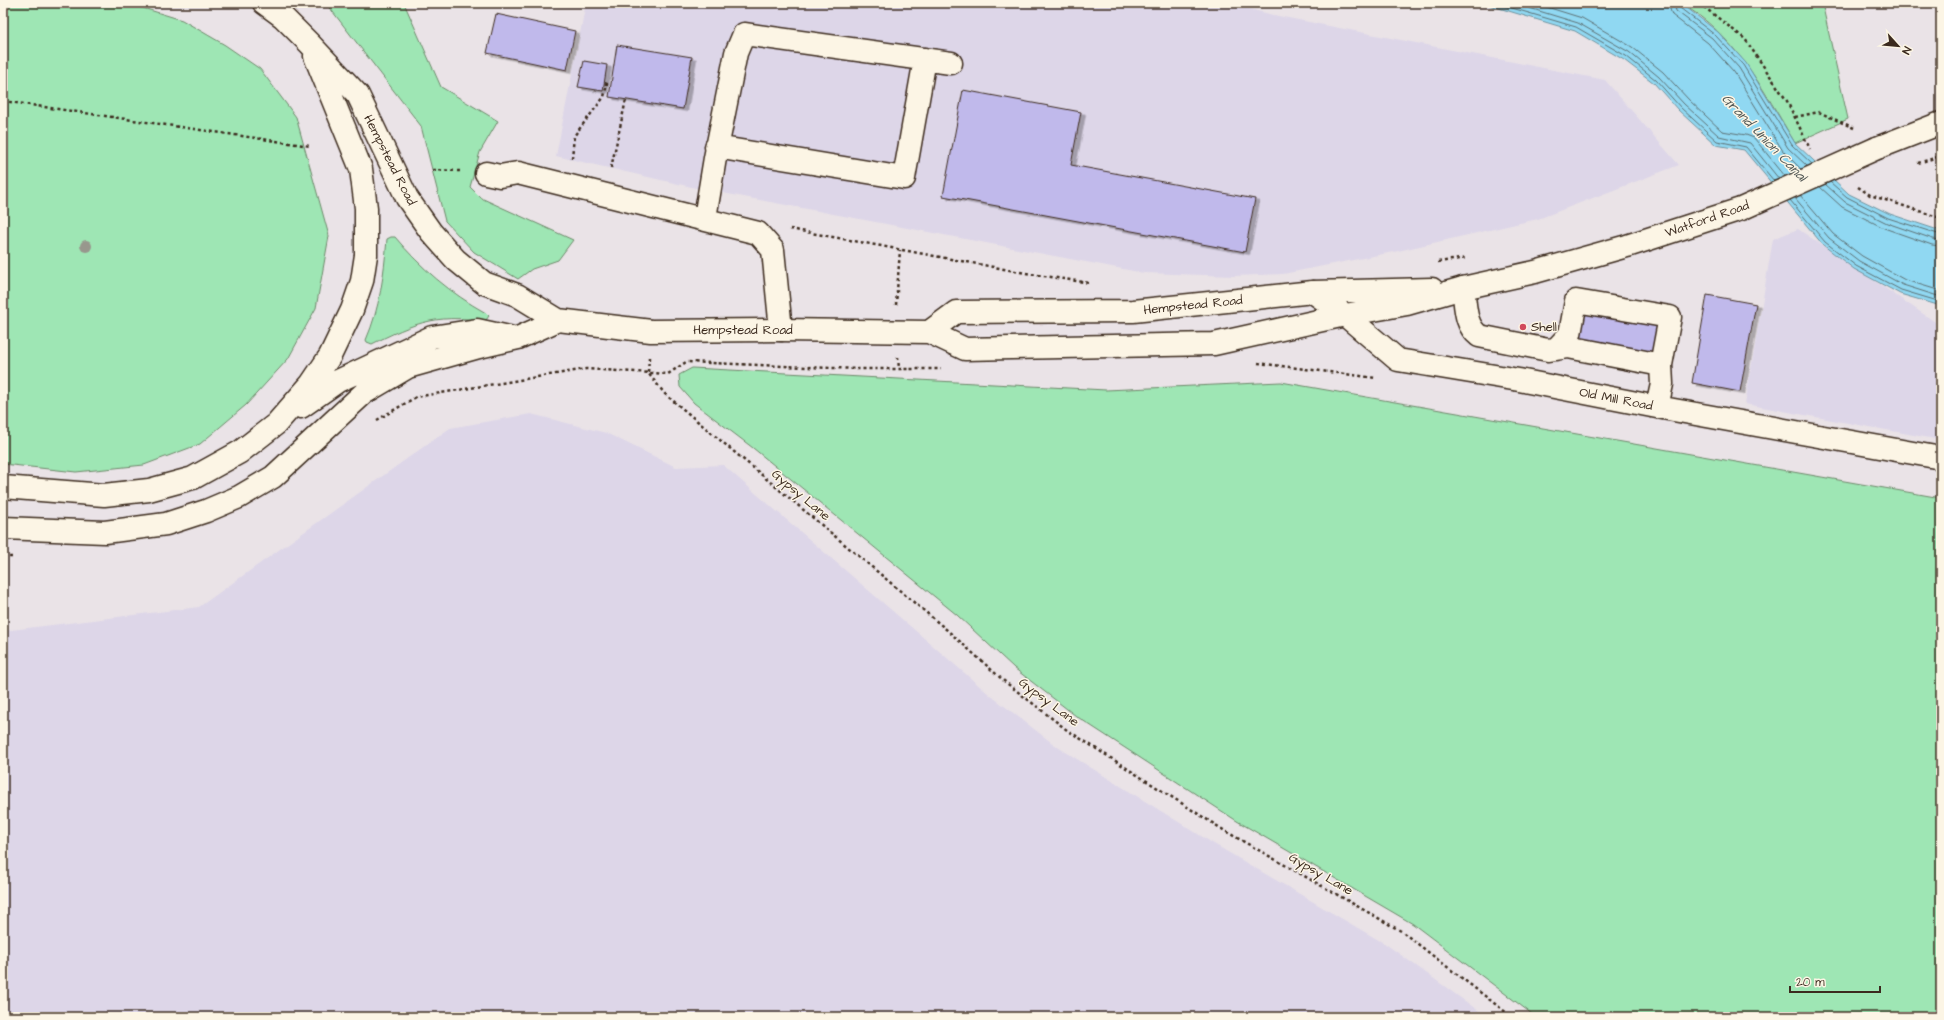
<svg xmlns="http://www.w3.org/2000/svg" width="1944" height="1020" font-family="'Architects Daughter',sans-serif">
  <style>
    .built { fill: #ddd6e8 }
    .green { fill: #9ee6b4; stroke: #6c8869 }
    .water { fill: #90d8f2; stroke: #6e929d }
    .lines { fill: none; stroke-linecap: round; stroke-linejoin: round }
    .shore { stroke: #5d7073; stroke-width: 1 }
    .building { fill: #c0b9eb; stroke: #3b2a1e; filter: url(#shadow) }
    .minor-casing { stroke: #3b2a1e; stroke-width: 25 }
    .highway-casing { stroke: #3b2a1e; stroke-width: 25 }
    .path { stroke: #3b2a1e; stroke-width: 2.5; stroke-dasharray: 3 3; stroke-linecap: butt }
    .minor { stroke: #fcf5e5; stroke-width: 22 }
    .highway { stroke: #fcf5e5; stroke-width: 22 }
    .highway-bridge-casing { stroke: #3b2a1e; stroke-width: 25; stroke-linecap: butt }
    .highway-bridge { stroke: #fcf5e5; stroke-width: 22 }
    .tree { fill: #98978d }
    .poi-dot { fill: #d1495b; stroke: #fcf5e5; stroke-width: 1.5 }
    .labels { text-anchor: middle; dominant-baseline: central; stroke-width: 3; stroke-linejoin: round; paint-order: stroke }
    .street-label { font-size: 13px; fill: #3b2a1e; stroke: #fcf5e5 }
    .poi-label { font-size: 13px; fill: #3b2a1e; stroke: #fcf5e5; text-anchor: start }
    .water-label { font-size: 14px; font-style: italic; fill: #505653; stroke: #fcf5e5 }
  </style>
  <defs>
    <filter id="shadow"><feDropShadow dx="4.5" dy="2.5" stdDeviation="0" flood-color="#0004"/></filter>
  </defs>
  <rect width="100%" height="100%" fill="#eae3e7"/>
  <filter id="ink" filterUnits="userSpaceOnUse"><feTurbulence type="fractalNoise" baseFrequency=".025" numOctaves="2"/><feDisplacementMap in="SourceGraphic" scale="8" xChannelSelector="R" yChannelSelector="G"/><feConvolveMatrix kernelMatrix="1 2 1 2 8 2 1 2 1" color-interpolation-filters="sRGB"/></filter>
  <g filter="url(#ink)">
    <!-- built -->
    <path class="built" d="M586,3h640l47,12 332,65 74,85 -141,54 -140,32 -115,23 -49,2 -90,-3 -448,-85 -140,-32z
      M1798,229l143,97v114l-196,-36 28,-165z
      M531,414l75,19 70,34 47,-2 267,230 66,51 158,98 173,101 96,69v3h-1480v-386l196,-24 251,-179z"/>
    <!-- green -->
    <path class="green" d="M3,3h103l37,5 39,12 43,25 35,24 36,48 33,119 -13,72 -28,51 -42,46 -46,39 -56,21 -68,7 -73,-8z
      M326,3h78l37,84 57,34 -18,31 -10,35 11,11 92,42 -15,20 -26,9 -14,10 -44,-27 -29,-31 -24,-95z
      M1680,3h142l26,116 -53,24c-31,-52 -60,-109 -115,-140z
      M391,237h4c26,31 55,56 91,76l3,3 -3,4c-18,-1 -38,-3 -56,1 -20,4 -40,14 -58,23l-5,-2 -1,-2c14,-32 18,-66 21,-101z
      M692,368l414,22 175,-8 660,116v519h-405l-123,-93 -176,-103 -161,-105 -62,-48 -57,-53 -204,-167 -59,-45 -14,-16 -1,-12z"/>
    <!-- water -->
    <path class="water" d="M1482,3l200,1 36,28 28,31 49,80 54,51 41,20 51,17v75l-41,-12 -46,-25 -31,-24 -79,-95 -28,-5 -38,-35 -24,-27 -30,-23 -49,-29z"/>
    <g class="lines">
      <!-- shore -->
      <path class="shore" d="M1495,3l81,24 50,29 30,24 25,28 36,33 29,6 28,34
        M1513,3l65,20 51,29 30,25 25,27 35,32 31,7 29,36
        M1534,3l48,15 50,29 31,25 26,28 33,31 24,4 8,3 31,38
        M1668,3l4,12 36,28 26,29 49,79 18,18
        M1674,3l2,8 36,27 27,30 49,80 19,18
        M1679,3l1,5 35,27 28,30 49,80 20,19
        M1830,182l17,15 41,21 53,17
        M1825,184l20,18 42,21 46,16 8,1
        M1820,187l22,20 42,21 48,17 9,1
        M1800,195l33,39 29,22 43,24 36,11
        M1795,198l34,40 30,23 44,24 38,12
        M1790,200l35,42 31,24 45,24 40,12"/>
    </g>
    <!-- building -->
    <path class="building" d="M496,14l79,17 -8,39 -80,-17z
      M617,45l75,12 -9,52 -74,-12z
      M584,61l23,4 -4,26 -25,-4z
      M963,90l118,22 -10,53 184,34 -10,53 -302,-56z
      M1587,293l78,13 -12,67 -78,-14z
      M1707,295l49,9 -16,88 -48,-9z"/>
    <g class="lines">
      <!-- minor casing -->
      <g class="minor-casing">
        <path id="minor" d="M716,147l188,31 21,-119
          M486,173l14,3 18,-3 240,60 15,17 8,80
          M705,218l10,-60 21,-105 8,-19 207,29
          M1463,288c3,18 1,36 16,48l69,14 20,-3 93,18
          M1313,292l32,23 53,45 121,20 138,27 284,51
          M1556,349l14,-15 6,-33 94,16 -9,48 1,19 -5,23"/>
      </g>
      <!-- highway casing -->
      <g class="highway-casing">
        <path id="highway" d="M264,3l19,14 27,27 48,51 49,103 24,34 25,28 28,23 33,12 41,25 93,11 130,-1 148,2 36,17 249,-5 131,-29 62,-11 56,-16 72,-16 92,-26 114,-37
          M1877,148l64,-25
          M929,332l27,-20 177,-1 180,-19 119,-3
          M301,407l37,-26 94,-44 45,-7 32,7
          M3,487l101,8 45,-5 44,-12 47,-26 36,-28 35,-40 19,-28 22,-46 10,-29 4,-26v-47l-5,-39 -46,-113
          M3,528l102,4 61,-8 40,-13 33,-14 34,-20 91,-84 44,-26 71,-20 39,-9 40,-18"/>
      </g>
      <!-- path -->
      <path class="path" d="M1699,3l46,36 42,62 23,48
        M3,101l307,45
        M1795,117l24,-5 35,16
        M572,158l2,-22 30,-39 3,-13 -3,-1
        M1918,163l23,-7
        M611,168l15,-68
        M433,170l27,1
        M1858,187l12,8 71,23
        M790,229l241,45 59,9
        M1438,262l29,-4
        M896,305l4,-55
        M649,357l-1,16 17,21 282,236 57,51 63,49 158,101 176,100 111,86
        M898,357l1,12
        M1258,363l118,15
        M377,420l39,-23 170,-28 82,5 18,-12 171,7h84
        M3,557h9"/>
      <!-- minor -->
      <use href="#minor" class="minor"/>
      <!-- highway -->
      <use href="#highway" class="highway"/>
      <!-- highway-bridge casing -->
      <g class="highway-bridge-casing">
        <path id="highway-bridge" d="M1741,209l136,-61"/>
      </g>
      <!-- highway-bridge -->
      <use href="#highway-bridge" class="highway-bridge"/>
    </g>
    <!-- trees -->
    <circle class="tree" cx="86" cy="246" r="6"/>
  </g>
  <!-- markers -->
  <circle class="poi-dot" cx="1523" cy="327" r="4"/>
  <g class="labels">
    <!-- street labels -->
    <g class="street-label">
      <text transform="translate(390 160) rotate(63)">Hempstead Road</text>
      <text transform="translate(1707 219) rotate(-19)">Watford Road</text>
      <text transform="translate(1193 305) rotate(-6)">Hempstead Road</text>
      <text x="743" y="330">Hempstead Road</text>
      <text transform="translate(1616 399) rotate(11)">Old Mill Road</text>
      <text transform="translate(801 495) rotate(40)">Gypsy Lane</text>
      <text transform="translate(1049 702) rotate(37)">Gypsy Lane</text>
      <text transform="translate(1321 874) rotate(30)">Gypsy Lane</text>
    </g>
    <!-- poi labels -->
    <g class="poi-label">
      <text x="1531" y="327">Shell</text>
    </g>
    <!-- water labels -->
    <g class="water-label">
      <text transform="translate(1764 138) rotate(46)">Grand Union Canal</text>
    </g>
  </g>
  <!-- margin -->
  <rect width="1944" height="1020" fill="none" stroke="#fcf5e5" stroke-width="16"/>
  <rect x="8" y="8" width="1928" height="1004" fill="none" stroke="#3b2a1e" stroke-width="1.5" filter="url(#ink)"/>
  <!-- north arrow -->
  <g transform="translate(1898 46) rotate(117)" stroke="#fcf5e5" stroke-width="3" paint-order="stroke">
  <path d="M0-3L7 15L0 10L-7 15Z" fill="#3b2a1e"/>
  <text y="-6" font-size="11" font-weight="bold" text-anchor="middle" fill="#3b2a1e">N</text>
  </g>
  <!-- scale -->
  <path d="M1790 986v6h90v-6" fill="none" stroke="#3b2a1e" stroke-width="2"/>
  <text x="1796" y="986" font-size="12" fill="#3b2a1e" stroke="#fcf5e5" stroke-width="3" paint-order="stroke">20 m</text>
</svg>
